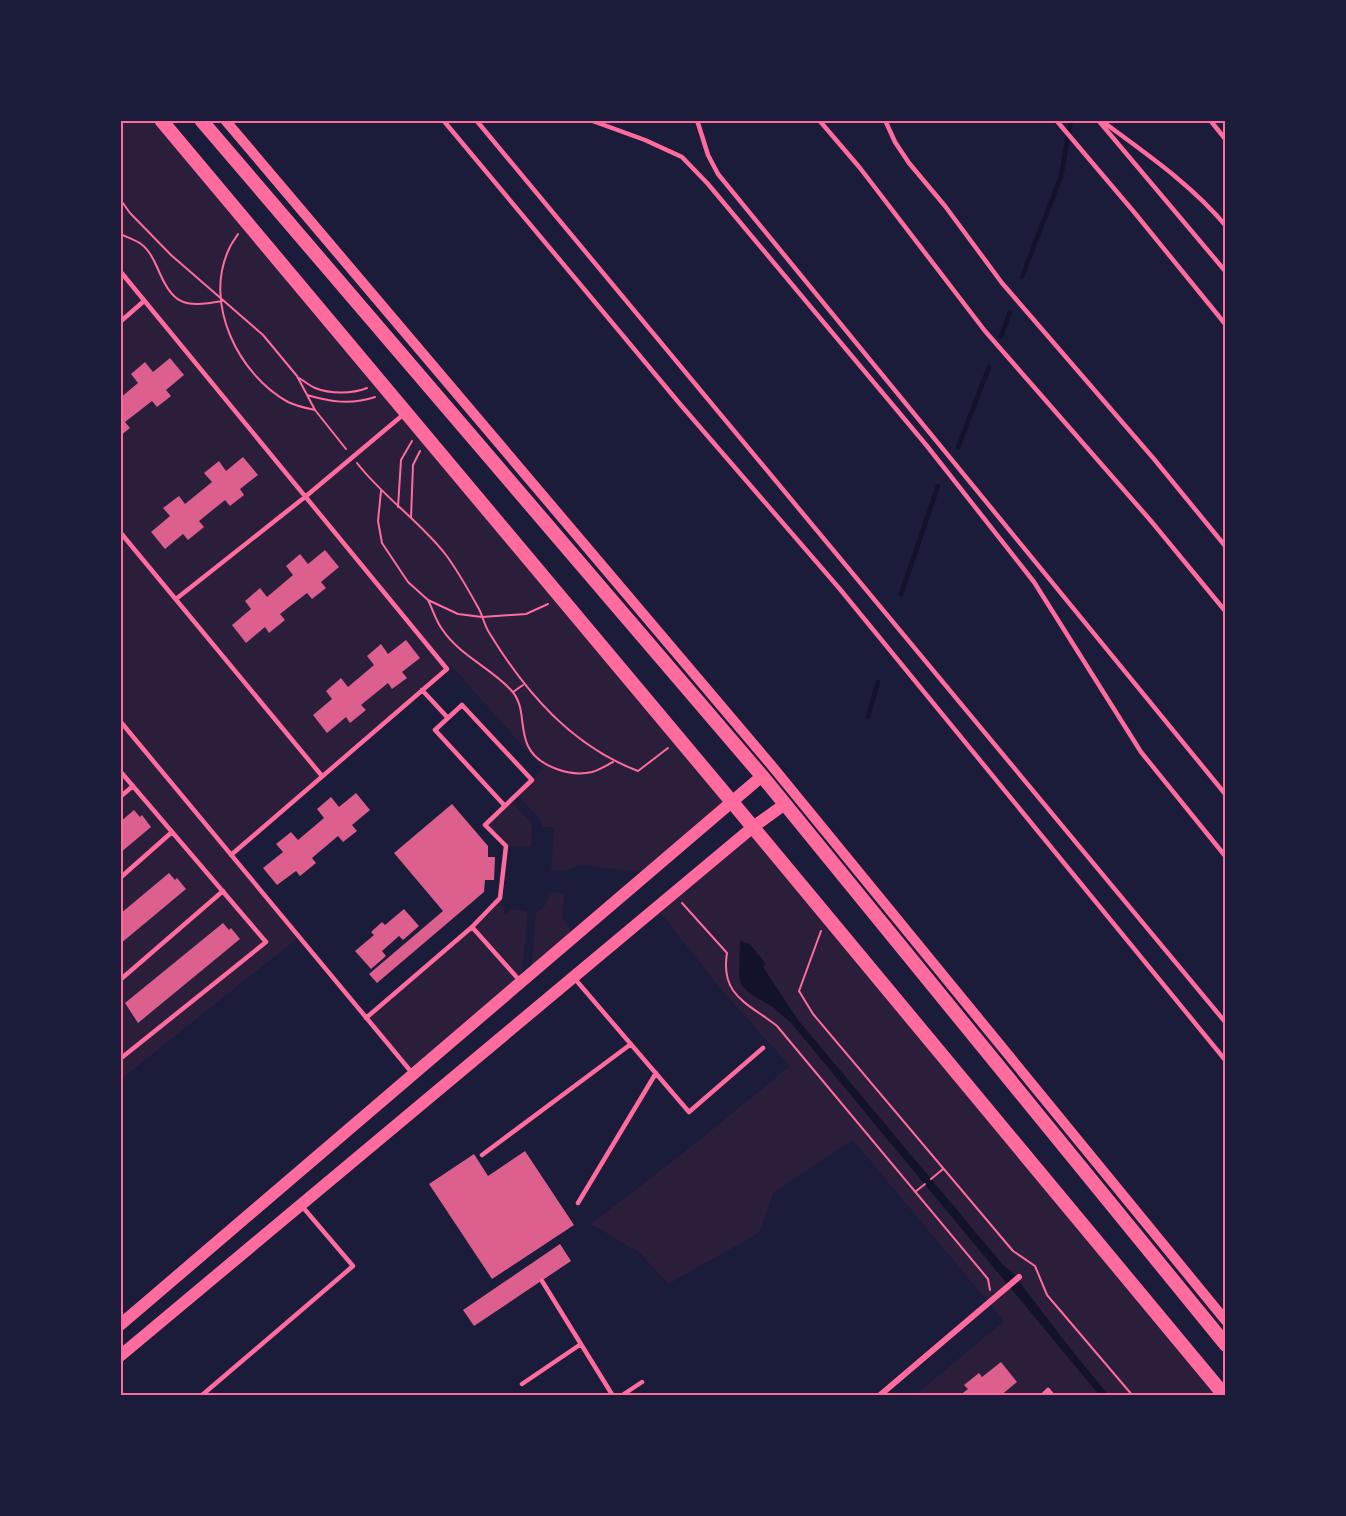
<svg xmlns="http://www.w3.org/2000/svg" width="1346" height="1516" font-family="Signika,sans-serif">
  <style>
    .green { fill: #2a1e3b }
    .water { fill: #12122b }
    .lines { fill: none; stroke-linecap: round; stroke-linejoin: round }
    .stream { stroke: #12122b; stroke-width: 4.5 }
    .building { fill: #dd5f8e }
    .path { stroke: #ff6b9d; stroke-width: 2 }
    .service { stroke: #ff6b9d; stroke-width: 4.5 }
    .minor { stroke: #ff6b9d; stroke-width: 6 }
    .tertiary { stroke: #ff6b9d; stroke-width: 10 }
    .secondary { stroke: #ff6b9d; stroke-width: 12 }
    .primary { stroke: #ff6b9d; stroke-width: 14 }
    .neatline { fill: none; stroke: #ff6b9d; stroke-width: 2 }
  </style>
  <rect width="100%" height="100%" fill="#1b1b3a"/>
  <!-- green -->
  <path class="green" d="M120,120h41l571,682 -83,71 -69,-8 -15,6 -14,-1 3,-43h-11l-5,-10 -21,-22 26,-26 -92,-104 -219,190 67,82 -179,143z
    M510,801l22,22 -1,24 -25,-1 -21,-21z
    M753,827l472,569h-311l90,-75 -151,-181 -79,52 -15,41 -91,51 -28,-31 -49,-29 105,-81 94,-77 -65,-72 -69,-87z
    M549,892l15,1 -1,25 11,19 -43,37 5,-62c10,-4 11,-10 13,-20z
    M500,898l5,17 7,-6 16,3 -7,70 -108,92 -47,-56 106,-91z"/>
  <!-- water -->
  <path class="water" d="M740,941l10,3 16,20 -3,3 35,53 205,245 9,7 54,71 43,53h-9l-308,-372 -19,-17 -20,-11 -11,-10 -3,-9z"/>
  <g class="lines">
    <!-- stream -->
    <path class="stream" d="M1022,277l39,-101 10,-56
      M1001,337l9,-25
      M958,447l31,-80
      M901,594l37,-108
      M868,717l10,-35"/>
  </g>
  <!-- building -->
  <path class="building" d="M170,358l14,17 -18,15 5,6 -14,11 -5,-6 -27,21 5,6 -10,8v-38l18,-15 -7,-9 14,-12 8,10z
    M243,457l15,18 -18,14 4,6 -14,11 -5,-6 -26,21 5,6 -16,13 -5,-6 -18,15 -14,-17 19,-16 -7,-8 16,-12 6,8 27,-22 -8,-9 15,-12 7,10z
    M325,550l14,17 -18,15 5,6 -14,11 -5,-6 -27,21 5,6 -16,13 -4,-6 -19,16 -14,-18 19,-16 -6,-8 15,-13 7,9 26,-22 -7,-9 14,-12 8,10z
    M406,640l14,18 -18,14 5,6 -15,11 -4,-6 -27,22 5,5 -16,13 -4,-6 -19,16 -14,-18 19,-16 -6,-8 15,-13 7,9 26,-22 -7,-9 14,-12 7,10z
    M356,793l14,17 -18,15 5,6 -14,11 -5,-6 -26,22 4,5 -16,13 -4,-5 -19,14 -14,-17 20,-16 -7,-8 15,-12 7,8 26,-22 -7,-9 14,-12 8,10z
    M452,804l36,42v11h7l-1,23h-9l-1,12 -107,91 -8,-9 74,-63 -49,-58z
    M134,810l6,7 2,-2 9,12 -31,26v-31z
    M169,873l6,7 2,-2 9,11 -66,55v-30z
    M404,909l15,17 -16,14 -4,-4 -17,15 4,5 -15,13 -16,-18 19,-16 -3,-3 11,-10 3,3z
    M223,923l6,7 2,-2 9,11 -102,84 -13,-20z
    M525,1151l49,74 -82,54 -63,-95 45,-30 14,22z
    M560,1244l11,17 -97,65 -11,-16z
    M1001,1362l16,20 -17,14h-41l9,-7 -4,-4 15,-12 3,4z"/>
  <g class="lines">
    <!-- path -->
    <path class="path" d="M120,199l10,14 41,42 92,80 34,41 18,34 31,39
      M120,234c6,3 16,6 21,10 7,5 13,16 16,23 16,38 26,41 65,34
      M238,234c-3,5 -7,10 -9,15 -26,55 10,126 59,153 8,4 18,6 27,8
      M299,378c5,3 11,8 16,10 15,6 37,6 52,0
      M307,395c24,7 44,10 68,2
      M357,463c26,34 63,58 89,92 12,16 23,36 33,54 4,8 6,18 11,25 36,59 82,112 148,137l30,-23
      M381,491l-3,30 4,22 26,39 20,18 30,14 24,3 44,-3 22,-10
      M398,507l3,-47 11,-19
      M411,518l2,-53 7,-14
      M428,600c5,10 8,21 14,29 17,26 49,39 69,61 15,16 8,37 17,56 10,21 43,31 64,26 7,-2 15,-7 21,-10
      M513,692l10,-7
      M682,903l45,50c-7,43 21,50 50,73l211,253 2,11
      M821,931l-22,60 14,23 200,237 22,15 12,29 86,101
      M931,1179l12,-10
      M915,1192l10,-8"/>
    <!-- service -->
    <path class="service" d="M443,120l237,284 159,184 387,473
      M476,120l750,903
      M590,120l55,20 37,17 26,27 219,262 107,136 107,170 85,105
      M697,120l11,35 10,19 508,621
      M819,120l41,48 125,163 166,190 75,91
      M885,120l10,22 14,21 36,43 57,77 152,176 72,88
      M1056,120l78,92 92,113
      M1098,120l128,152
      M1210,120l16,20
      M1102,121c43,32 89,63 124,105
      M120,271l327,398 -216,186
      M120,322l24,-21
      M120,532l202,244
      M176,599l129,-102 99,-83
      M422,690l26,28
      M120,721l293,353
      M120,771l146,171 -146,117
      M120,797l13,-11
      M505,806l-70,-76 27,-25 70,75 -47,45 21,21 -6,52 -28,29 49,55
      M120,878l52,-46
      M575,979l114,133 74,-64
      M120,980l103,-89
      M366,1018l106,-91
      M482,1155l149,-111
      M578,1203l78,-130
      M542,1281l71,115
      M522,1384l59,-40
      M201,1396l152,-130 -52,-61
      M621,1396l21,-14
      M1042,1396l6,-6 5,6"/>
    <!-- minor -->
    <path class="minor" d="M879,1396l140,-119"/>
    <!-- tertiary -->
    <path class="tertiary" d="M225,120l547,646 454,555"/>
    <!-- secondary -->
    <path class="secondary" d="M120,1325l642,-549
      M120,1356l633,-529 32,-23"/>
    <!-- primary -->
    <path class="primary" d="M161,120l571,682 493,594
      M201,120l561,656 464,569"/>
  </g>
  <!-- border -->
  <rect width="1346" height="1516" fill="none" stroke="#1b1b3a" stroke-width="243"/>
  <rect x="122" y="122" width="1102" height="1272" class="neatline"/>
</svg>
